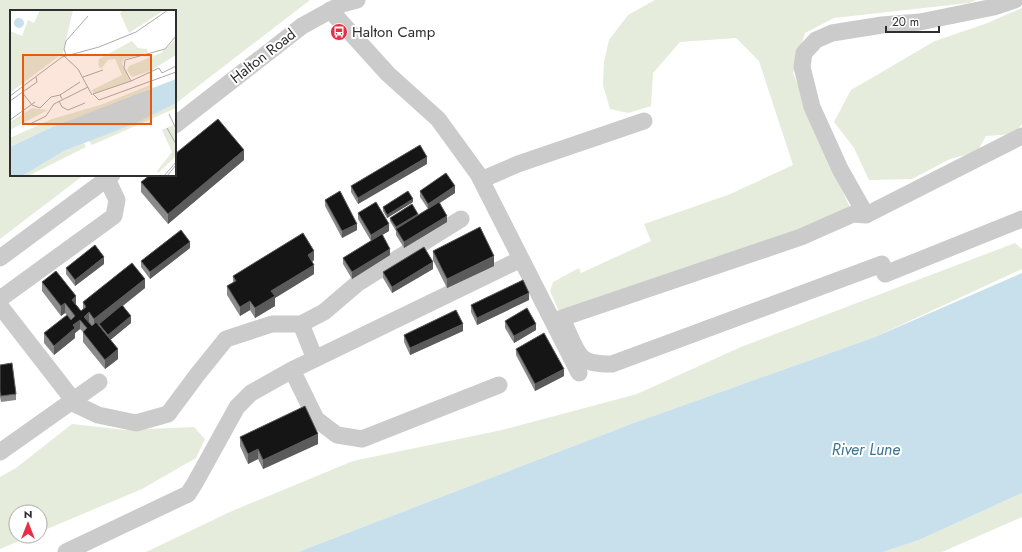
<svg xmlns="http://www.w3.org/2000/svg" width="1022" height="552" font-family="Jost,sans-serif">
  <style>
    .green { fill: #e5ecdc }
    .water { fill: #c7e0ec }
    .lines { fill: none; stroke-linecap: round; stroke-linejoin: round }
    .minor { stroke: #cbcbcb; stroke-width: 17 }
    .wall { fill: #8a8a8a }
    .shaded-wall { fill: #5b5b5b }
    .building { fill: #151515; stroke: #5b5b5b }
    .labels { text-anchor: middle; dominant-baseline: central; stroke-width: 4; stroke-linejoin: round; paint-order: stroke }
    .poi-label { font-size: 15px; fill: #2e2e2e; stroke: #fff; text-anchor: start }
    .street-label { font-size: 15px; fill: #2e2e2e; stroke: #fff }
    .water-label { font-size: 16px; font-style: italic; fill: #3b7592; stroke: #fff }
    .inset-road { fill: none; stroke: #ababab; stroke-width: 1 }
    .view { fill: #e8590c; fill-opacity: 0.15; stroke: #e8590c; stroke-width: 2 }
    .inset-edge { fill: none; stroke: #2e2e2e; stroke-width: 2 }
  </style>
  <rect width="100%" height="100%" fill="#fff"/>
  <!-- green -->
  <path class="green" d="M0,0h310l-135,104v-93h-164v164h73l-84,64z
    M655,0h321l-7,3 -135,15 -29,15 -12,40 29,73 31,68 -291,104 -12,-27 3,-9 26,-14 2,5 70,-32 -7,-17 84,-29 65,-30 -34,-104 -23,-23 -56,4 -27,31 -2,33 -23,7 -18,-4 -7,-24 1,-23 5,-22 19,-25z
    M1022,8v116l-8,10 -28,2 -9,16 -27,7 -38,20 -43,1 -15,-32 -20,-26 17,-32 84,-49 50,-17z
    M1015,243l7,6v20l-147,68 -244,87 -333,128h-152l86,-41 121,-50 149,-31 135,-36 104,-47z
    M72,424l54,6 68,-3 11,12 -9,19 -54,31 -102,43v-20h-24v24h15l-31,13v-72l16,-9z
    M1022,493v24l-80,35h-59l36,-12z"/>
  <!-- water -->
  <path class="water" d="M1022,273v220l-103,47 -36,12h-585l333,-128 244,-87z"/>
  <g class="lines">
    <!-- minor -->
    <path class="minor" d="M330,10l58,64 50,45 40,55 101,199
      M175,125l127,-99 40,-22 15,-4
      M1022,136l-156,79 -13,-1 -52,23 -239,81c4,9 12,30 18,37 6,9 22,9 32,9l270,-100 3,10 137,-55
      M481,180l37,-16 126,-43
      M866,215l-26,-46 -28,-62 -10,-40 2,-14 12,-13 16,-7 50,-8 38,-3 74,-15 21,-7
      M0,258l112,-83
      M0,299l114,-83 3,-16 -10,-21
      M0,306l77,99 21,10 38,8 32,-9 29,-39 29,-36 46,-15h29l14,35
      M301,324l23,-12 34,-29 103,-64
      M292,370l24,49 21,16 25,4 137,-54
      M0,452l99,-70
      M66,552l122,-58 7,-11 42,-76 14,-14 41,-23 229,-111"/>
  </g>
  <!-- wall -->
  <path class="wall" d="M244,160l-76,64 -27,-32v-10z
    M427,164l-69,40 -7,-12v-6z
    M420,191l35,2 -15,10 7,19 -43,26 -8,-13v-4l-6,-10v-3l28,-3 10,-6 -8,-12z
    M325,200l32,30 -15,8 -17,-32z
    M413,202l-26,16 -4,-7v-4z
    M358,213l31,18 -7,4 8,20 -38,24 -9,-15v-6l28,-17 -13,-22z
    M190,248l-40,31 -9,-12v-6z
    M433,251l61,15 -47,22 -14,-28z
    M314,260l-2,2 2,12 -39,24v8l-20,12 -5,-8 -10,6 -13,-21v-9l6,-4v-6z
    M104,264l-29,22 -9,-12v-6z
    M433,269l-41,24 -9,-15v-6z
    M42,282l34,23 5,6 2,-2v-7l62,-14 -22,18 8,17 -21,17 8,19 -13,10 -22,-27v-10l-3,-3 -5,4v5l-21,17 -10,-12v-10l27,-13 -6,-7 -4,3 -19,-25z
    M529,300l-52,25 -6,-13v-7z
    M505,321l31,9 -22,13 -9,-15z
    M463,331l-53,24 -6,-13v-7z
    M516,349l48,27 -29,15 -19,-36z
    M0,365l16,29v6l-15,2 -1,-5z
    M240,437l78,7 -55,25 -5,-10 -10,5 -8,-18z"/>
  <!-- shaded-wall -->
  <path class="shaded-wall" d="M244,150v10l-76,64v-10z
    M427,157v7l-69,40v-6z
    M455,186v7l-27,17v-6z
    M413,199v3l-26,16v-3z
    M418,214v3l-22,12v2v-4z
    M447,216v6l-43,26v-6z
    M357,224v6l-15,8v-7z
    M389,224v7l-18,11v-7z
    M190,242v6l-40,31v-7z
    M390,249v6l-38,24v-7z
    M314,251v9l-6,4v-9z
    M494,256v10l-47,22v-9z
    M104,257v7l-29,22v-6z
    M433,262v7l-41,24v-6z
    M314,265v9l-39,24v8l-20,12v-10l16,-17z
    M145,279v9l-46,36v1l-5,4v-10z
    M529,293v7l-52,25v-7z
    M76,296v10l-4,-6z
    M250,301v9l-10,6v-9z
    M65,303v10l-4,3v-10z
    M89,312v10l-5,4v-9z
    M131,316v7l-23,19v-7z
    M80,320v9l-5,4v5l-21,17v-9l19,-21z
    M463,324v7l-53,24v-7z
    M536,324v6l-22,13v-7z
    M118,349v10l-13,10v-9z
    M564,369v7l-29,15v-7z
    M318,434v10l-55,25v-9z
    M258,449v10l-10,5v-10z"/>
  <!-- building -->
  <path class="building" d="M218,119l26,31 -76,64 -27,-32 9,-7h25v-21z
    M420,145l7,12 -69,41 -7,-12z
    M446,173l9,13 -27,18 -8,-13z
    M340,191l17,33 -15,7 -17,-31z
    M408,191l5,8 -26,16 -4,-8z
    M376,202l13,22 -18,11 -13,-22z
    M439,202l8,14 -43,26 -8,-13z
    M412,204l6,10 -22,13 -6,-9z
    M480,227l14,29 -47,23 -14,-28z
    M181,230l9,12 -40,30 -9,-11z
    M303,233l11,18 -6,4 6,10 -43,26 4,5 -20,12 -5,-7 -10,6 -13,-21 9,-5 -3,-5z
    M382,234l8,15 -38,23 -9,-14z
    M95,245l9,12 -29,23 -9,-12z
    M424,247l9,15 -41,25 -9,-15z
    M132,263l13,16 -51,40 -5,-7 -5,5 8,9 4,-4 22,27 -13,11 -22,-28 4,-4 -7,-8 -7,5 2,3 -21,18 -10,-13 23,-18 4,5 4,-4 -10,-13 -4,3 -19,-24 14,-11 20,25 -4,4 9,11 5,-4 -3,-5z
    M523,280l6,13 -52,25 -6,-13z
    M122,305l9,11 -23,19 -9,-11z
    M527,308l9,16 -22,12 -9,-15z
    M456,310l7,14 -53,24 -6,-13z
    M544,333l20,36 -29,15 -19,-35z
    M12,363l4,31 -15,2 -1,-5v-26z
    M305,406l13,28 -55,26 -5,-11 -10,5 -8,-17z"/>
  <!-- icons -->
  <defs>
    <g id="bus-disc" transform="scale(0.9)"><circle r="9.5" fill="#e82e46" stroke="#fff"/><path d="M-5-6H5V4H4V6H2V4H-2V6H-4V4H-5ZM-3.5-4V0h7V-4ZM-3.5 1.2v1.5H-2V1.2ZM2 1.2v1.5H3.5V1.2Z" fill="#fff"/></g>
  </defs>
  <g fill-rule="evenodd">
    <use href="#bus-disc" x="339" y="32"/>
  </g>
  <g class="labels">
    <!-- poi labels -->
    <g class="poi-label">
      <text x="352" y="32">Halton Camp</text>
    </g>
    <!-- street labels -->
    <g class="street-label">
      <text transform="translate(263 56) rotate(-38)">Halton Road</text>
    </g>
    <!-- water labels -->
    <g class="water-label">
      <text x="866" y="449">River Lune</text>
    </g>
  </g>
  <!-- overview -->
  <g transform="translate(10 10)">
    <rect width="166" height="166" fill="#fff"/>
    <path d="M30,0h33l-10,43 -53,40v-62l12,5 6,-16 6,3zM113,0h41l-35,23 -9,-20zM166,29v16l-26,16 -18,6 -5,-7 2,-4 32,-13zM122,31l6,7 9,1 1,4 -24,6 -2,5 8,17 -37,13 -1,-4 30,-15 -7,-16 -7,1 -7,9 -3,-4 1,-6zM140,75l3,2 -21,10 -80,30 -42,20v-9l42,-19 51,-15zM166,93v5l-84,37 -3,-4zM22,98l16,2 -38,20v-8zM163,115l3,8v23l-18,17 -1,-2 15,-19 -10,-22zM74,133l2,4 -58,29h-6l42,-25z" fill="#e5ecdc"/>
    <path d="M4 13a5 5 0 1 1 10 0a5 5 0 1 1-10 0ZM166,69v24l-38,19 -74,29 -42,25h-12v-29l42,-20z" fill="#c7e0ec"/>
    <path class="inset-road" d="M56,45l-2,-6 2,-8 22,-25M54,46l14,13 14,26M166,56l-14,7 -3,-5 -28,13 -38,13 6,6 77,-28M73,67l20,-7M121,71l-7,-13 1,-8 40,-11 11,-13M12,82l10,13 8,3 11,-11 9,-2 2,4M50,85l20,-13M0,86l52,-39 37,-10 37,-15 32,-22M0,91l27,-19 -1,-5M49,91l3,6 6,3 17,-7M159,104l7,15M0,110l25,-18M18,115l18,-9 8,-12 34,-17M157,118l9,16M154,166l12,-14M157,166l9,-11"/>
    <path class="view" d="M13,45h128v69h-128z"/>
    <rect width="166" height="166" class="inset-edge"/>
  </g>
  <!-- north arrow -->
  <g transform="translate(28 524)"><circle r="19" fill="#ffffff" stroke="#ababab"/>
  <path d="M0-3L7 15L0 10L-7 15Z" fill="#e82e46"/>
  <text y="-6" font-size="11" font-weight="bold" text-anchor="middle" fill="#2e2e2e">N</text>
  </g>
  <!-- scale -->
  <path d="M886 26v6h53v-6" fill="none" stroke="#2e2e2e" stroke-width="2"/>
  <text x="892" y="26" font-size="12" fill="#2e2e2e" stroke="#ffffff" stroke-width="3" paint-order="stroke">20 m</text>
</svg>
